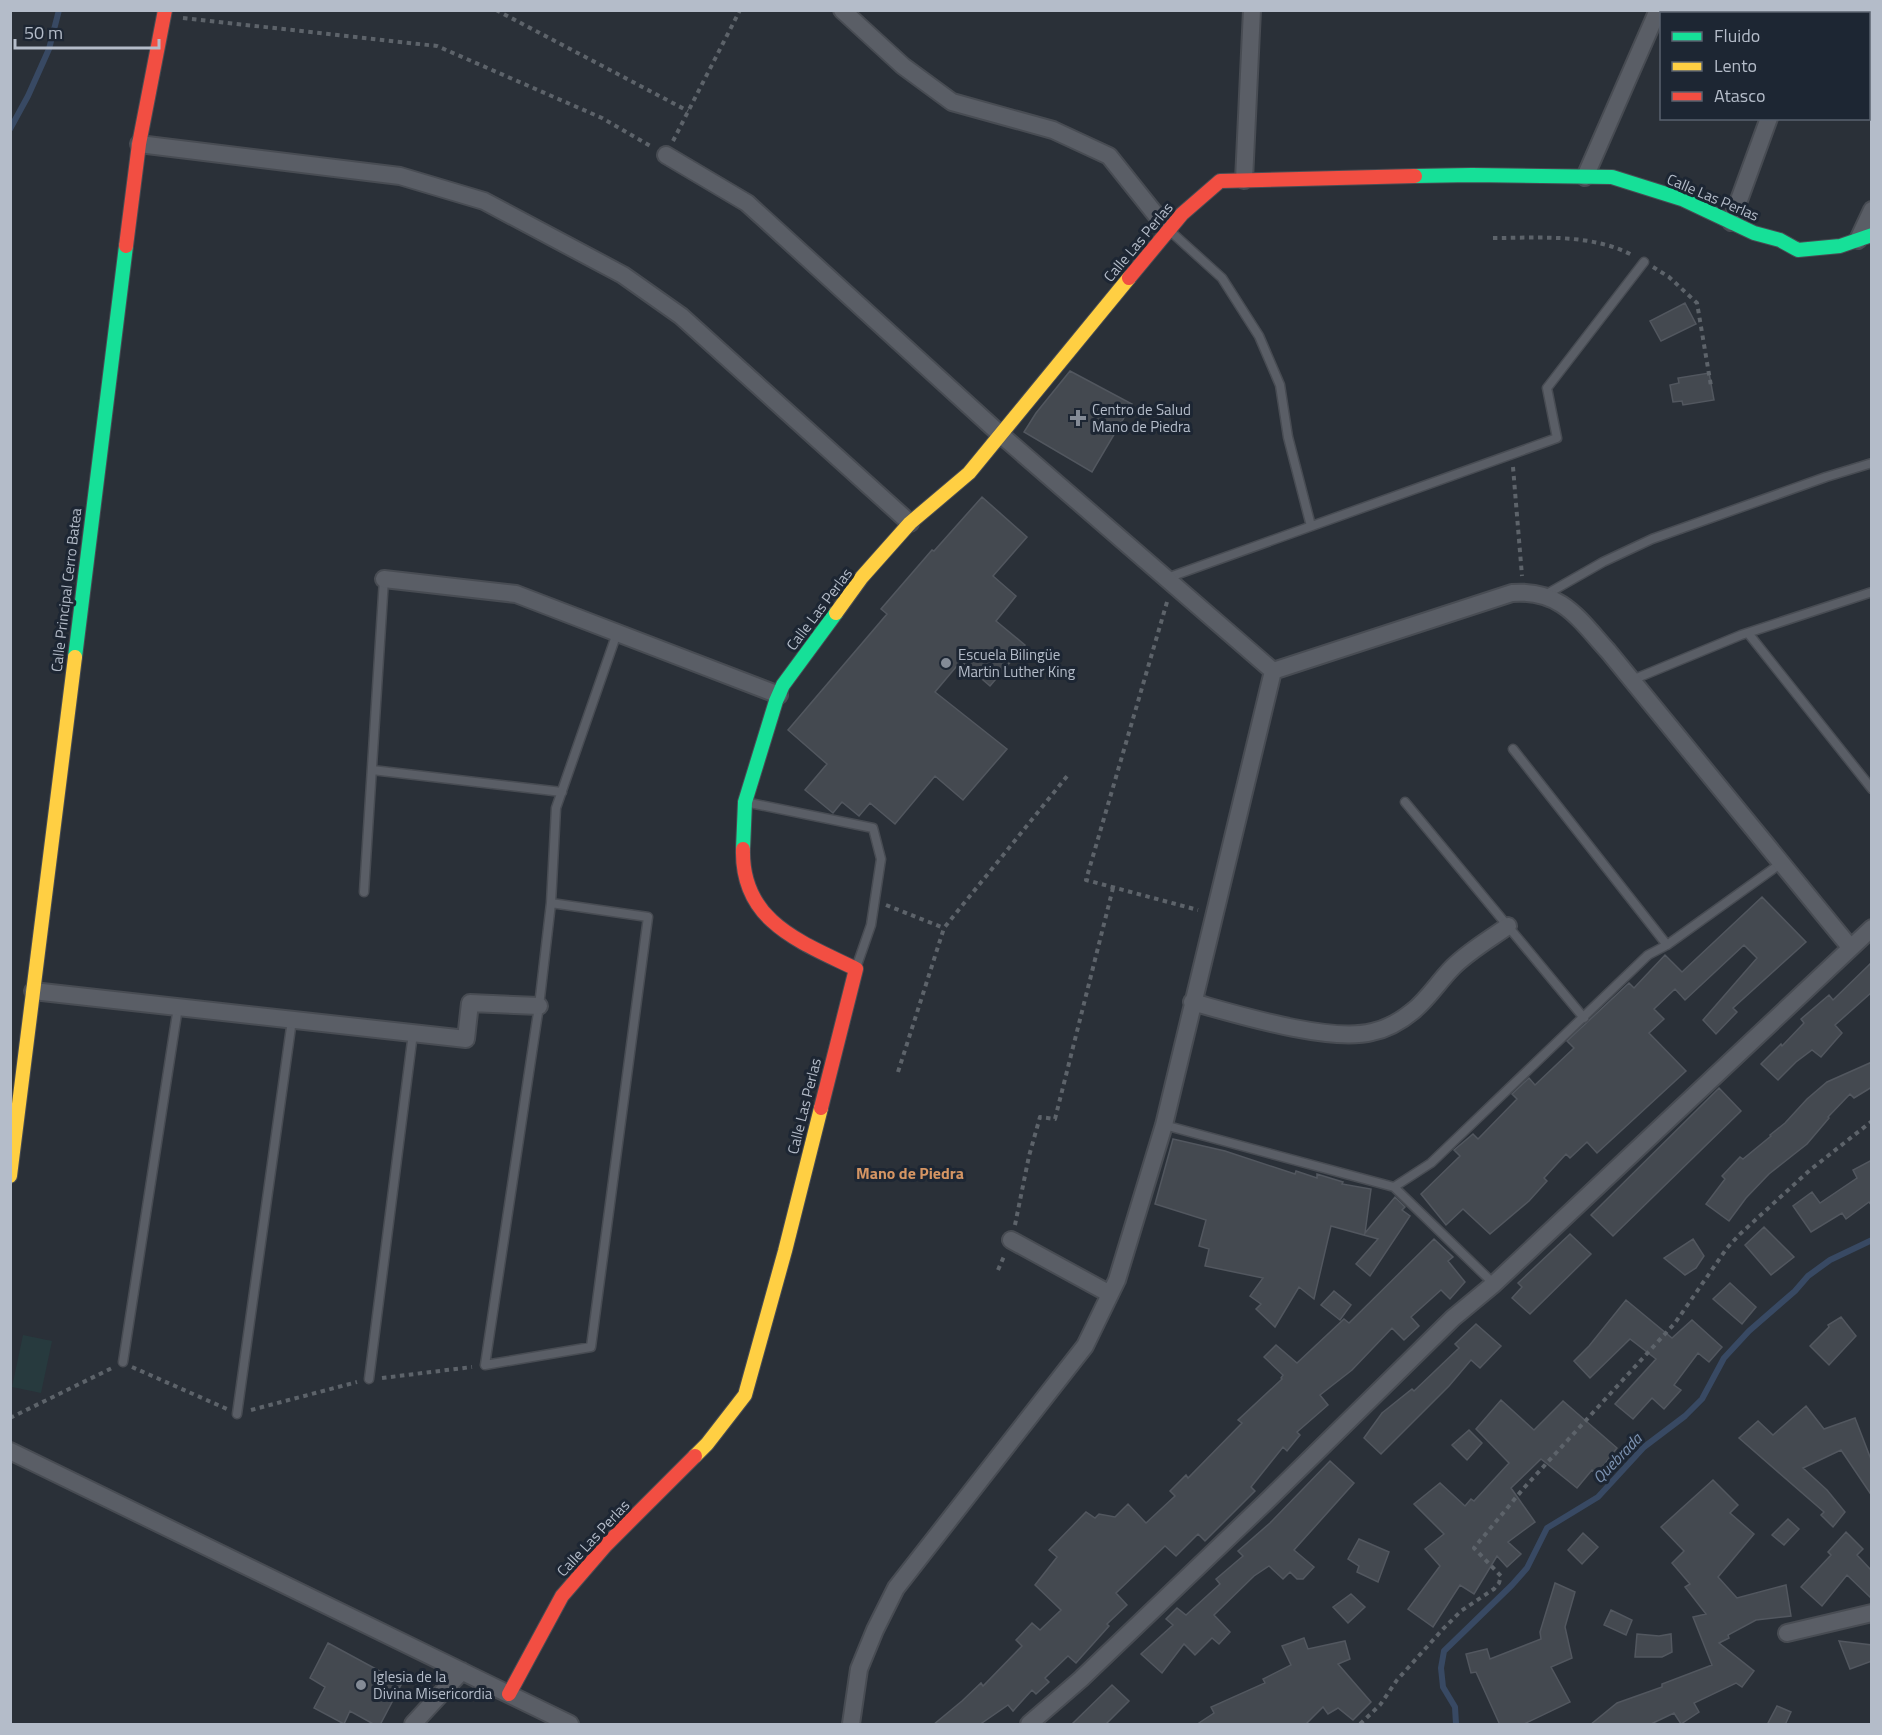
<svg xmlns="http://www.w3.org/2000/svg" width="1882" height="1735" font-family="'Titillium Web',sans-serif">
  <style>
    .green { fill: #273a3e }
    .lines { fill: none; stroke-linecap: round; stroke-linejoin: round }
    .stream { stroke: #384963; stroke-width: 6 }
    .building { fill: #444950; stroke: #52575f; stroke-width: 1.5 }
    .lane-casing { stroke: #484c53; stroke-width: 11 }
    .street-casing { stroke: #484c53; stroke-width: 20 }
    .fast-casing { stroke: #484c53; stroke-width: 16 }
    .slow-casing { stroke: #484c53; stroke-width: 16 }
    .jam-casing { stroke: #484c53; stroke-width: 16 }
    .path { stroke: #5d636a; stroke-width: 4; stroke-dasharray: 4.5 4.5; stroke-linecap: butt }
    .lane { stroke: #5a5e66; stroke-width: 8 }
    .street { stroke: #5a5e66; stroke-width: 16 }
    .fast { stroke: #16e098; stroke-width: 14 }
    .slow { stroke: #ffcf43; stroke-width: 14 }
    .jam { stroke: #f24e42; stroke-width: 14 }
    .poi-dot { fill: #848b96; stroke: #1d2633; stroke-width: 2 }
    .labels { text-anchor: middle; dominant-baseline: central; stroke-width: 6; stroke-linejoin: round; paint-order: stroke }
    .street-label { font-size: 15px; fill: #b4bcc9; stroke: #1d2633 }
    .poi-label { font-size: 15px; fill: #b4bcc9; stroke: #1d2633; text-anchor: start }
    .neighbourhood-label { font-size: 16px; font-weight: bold; fill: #d59563; stroke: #1d2633 }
    .water-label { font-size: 16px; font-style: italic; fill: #7c92b1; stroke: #1d2633 }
  </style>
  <rect width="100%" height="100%" fill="#2a3038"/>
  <!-- green -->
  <path class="green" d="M23,1335l29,6 -11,52 -29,-6z"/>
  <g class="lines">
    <!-- stream -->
    <path class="stream" d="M10,129l18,-33 21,-47 10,-39
      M1456,1724l-1,-17 -12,-20 -2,-19 3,-17 68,-66 15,-17 20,-40 51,-31 46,-50 41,-31 17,-17 22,-41 25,-27 46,-40 13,-15 22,-16 42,-20"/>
  </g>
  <!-- building -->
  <path class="building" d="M1685,303l11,21 -35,17 -11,-20z
    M1070,371l62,33 -40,68 -68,-40 12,-19z
    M1709,373l5,27 -31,5 -1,-4 -9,1 -3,-17 9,-2 -1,-5z
    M982,497l45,40 -34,39 23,20 -20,25 29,24 -35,41 -29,-25 -26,31 72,57 -44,51 -28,-24 -40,48 -25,-21 -11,13 -17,-14 -9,11 -28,-23 22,-26 -39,-34 99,-116 -6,-5 51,-59 2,1z
    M1762,897l44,45 -73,66 4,4 -21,22 -13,-14 54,-62 -13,-13 -59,55 -10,-11 -21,20 10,10 -15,14 37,38 -89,82 -10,-11 -17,16 -4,-4 -22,24 3,3 -18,20 -39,33 -27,-25 -17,16 -25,-31 39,-38 -6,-6 19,-16 5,5 39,-40 -5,-5 17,-16 6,7 39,-37 -7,-7 62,-58 5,5 31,-33 17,17z
    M1872,962v30l-37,33 7,8 -21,24 -9,-7 -16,12 -18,18 -17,-16 20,-20 1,2 22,-23 -3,-4 28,-24 4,5z
    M1872,1062v25l-18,11 -4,-4 -22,23 1,1 -22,26 -38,30 -23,24 -17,23 -23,-17 19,-25 -3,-3 18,-19 3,2 28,-23 -1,-1 15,-12 22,-24 20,-17z
    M1719,1088l22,23 -128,125 -22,-21z
    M1173,1139l52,12 70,23 1,-3 21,7v-4l26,8 -1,2 29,5 -6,44 30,-36 10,10 -3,3 8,6 -40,60 -14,-12 22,-25 -47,-13 -17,73 -15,-12 -24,40 -19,-18 5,-5 -11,-8 13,-18 -58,-12 4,-17 -10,-3 7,-26 -51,-16z
    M1872,1160v46l-3,-4 -23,17 -4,-6 -31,19 -18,-26 19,-14 8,11 37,-25 -4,-8z
    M1764,1227l30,30 -23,18 -26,-30z
    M1570,1234l21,20 -61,60 -18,-16 10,-11 -4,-4z
    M1434,1239l19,18 -5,4 17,21 -15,17 -9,-9 -30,27 8,9 -15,14 -12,-12 -40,42 -32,25 8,10 -31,27 3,3 -13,16 -4,-4 -32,40 4,4 -50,50 -7,-7 -22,22 -11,-10 -49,47 11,12 -20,19 2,2 -33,37 -8,-7 -23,22 4,4 -13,12 -4,-4 -19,21 -5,-6 -29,20h-46l29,-24 19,-18 2,3 39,-40 -6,-6 16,-17 8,7 21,-20 -26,-25 22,-28 -8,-7 37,-38 9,6 4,-4 16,3 13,-13 18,19 29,-27 -5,-5 16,-16 2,3 54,-55 -4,-3 44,-41 -1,-1 2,-3 -19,-18 12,-12 21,18 47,-44 5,4z
    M1693,1239l11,17 -8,12 -11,7 -21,-17z
    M1730,1283l26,24 -14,17 -29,-25z
    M1334,1291l17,14 -11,15 -19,-15z
    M1626,1300l46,38 20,-18 30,27 -13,15 -11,-9 -24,32 7,5 -17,19 -12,-11 -19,21 -18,-15 41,-45 -26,-20 -40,39 -16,-17 15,-15z
    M1841,1317l15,19 -27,29 -19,-19 19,-19 -1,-2z
    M1476,1324l25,22 -21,22 -9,-8 -22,26 -68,68 -17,-16 18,-25 30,-24 2,2 45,-43 -4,-4z
    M1501,1400l33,30 29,-29 54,47 -20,26 -5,-4 -15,18 -36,-29 -30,29 24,34 -27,20 13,12 -14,13 -10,-11 -23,38 -14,-9 -27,42 -25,-18 32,-43 -15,-17 19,-15 -30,-30 26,-21 25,23 6,-7 3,2 35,-38 -33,-34z
    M1806,1406l18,23 31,-11 17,44v34l-31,-46 -38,18 24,22 18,22 -12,15 -12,-12 3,-3 -85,-74 19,-17 15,14z
    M1469,1430l13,13 -15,17 -15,-15z
    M1330,1461l24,22 -60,67 20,17 -11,12h-6l-7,-7 -7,7 -14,-13 -15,10 -40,39 16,17 -11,12 -7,-6 -17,17 -11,-11 -22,29 -21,-19 32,-29 -7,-6 11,-11 9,7 34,-31 -4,-5 27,-23 -5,-5 32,-28z
    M1713,1480l25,25 -8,8 24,21 -36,43 19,21 49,-13 5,31 -35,4 -28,15 1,3 -10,5 35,28 -12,16 -6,-4 -42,20 5,9 -18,12 -7,-11 -25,12h-59l27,-22 45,-16v-3l50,-19 -19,-48 13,-3 -21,-27 5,-3 -18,-21 12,-12 -23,-24z
    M1788,1519l11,10 -15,16 -12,-10z
    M1846,1532l17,17 -6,6 15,16v28l-25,-24 -25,31 -21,-19 30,-32 -3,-3z
    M1583,1533l15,14 -16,17 -14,-14z
    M1359,1539l30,13 -11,30 -21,-10 2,-6 -11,-7z
    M1555,1583l20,9 -10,35 7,31 -21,9 19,35 -48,23h-22l-24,-53 -5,1 -5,-19 21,-5 3,10 51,-20 -1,-7z
    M1351,1594l14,13 -17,16 -15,-16z
    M1611,1610l21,10 -6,15 -22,-10z
    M1637,1634l22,2 12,-2 1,18 -10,5h-27z
    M1304,1638l4,11 37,-8 5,18 -12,5 33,38 -18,18 -15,-12 -10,6 -5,-7 -18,18h-109l18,-12 -3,-6 54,-24 -2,-4 28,-14 -9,-19z
    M1839,1641l33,4v16l-22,8z
    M328,1643l74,40 -22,42h-5l-25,-14 -6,13 -30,-16 11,-21 -15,-9z
    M1112,1685l17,16 -24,24h-34z
    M1777,1706l14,6 -6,13h-18z"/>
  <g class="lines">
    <!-- lane casing -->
    <g class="lane-casing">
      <path id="lane" d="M1169,230l53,48 37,58 21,49 8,52 23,89
        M1167,578l390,-140 -10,-50 97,-126
        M1545,595l58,-33 49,-23 174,-62 46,-14
        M1748,633l124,156
        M1632,680l109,-45 131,-43
        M1513,749l154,196
        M372,770l190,22
        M745,802l128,26 8,31 -10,66 -15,43
        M1405,802l179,216
        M364,892l20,-313
        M551,903l97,14 -57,430 -106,18 54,-359 12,-103 5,-95 61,-175
        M1164,1125l230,62 100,97
        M1394,1187l37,-24 217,-208 19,-10 113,-81
        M123,1362l55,-355
        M369,1379l44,-346
        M237,1414l55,-394"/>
    </g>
    <!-- street casing -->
    <g class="street-casing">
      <path id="street" d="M842,10l61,56 49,36 101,28 56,26 59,74
        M1808,14l1,-4
        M139,144l261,32 84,25 139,74 58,41 229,207
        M666,155l81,48 253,231 273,237
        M1585,177l73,-167
        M1244,180l8,-170
        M1731,222l38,-104
        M1858,240l14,-30
        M384,579l132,15 263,101
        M1273,671l239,-78c49,-4 67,26 96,58l242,296
        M33,991l433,48 4,-36 69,3
        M1192,1002c44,12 137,41 180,30 14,-3 29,-11 41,-21 15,-12 26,-30 40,-44 16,-16 37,-28 55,-41
        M1011,1240l99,54
        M10,1451l560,273
        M1787,1633l85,-20
        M413,1724l49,-53
        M851,1724l8,-55 16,-39 21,-42 189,-242 32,-66 47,-155 109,-454
        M1029,1724l52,-45 188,-180 184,-181 41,-34 378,-356"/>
    </g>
    <!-- fast casing -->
    <g class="fast-casing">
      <path id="fast" d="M1415,176l57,-1 140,2 70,22 72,34 26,7 18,10 42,-4 32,-11
        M75,657l51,-411
        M743,849l2,-47 31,-101 7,-16 53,-72"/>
    </g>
    <!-- slow casing -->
    <g class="slow-casing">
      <path id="slow" d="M836,613l26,-36 48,-54 59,-50 160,-195
        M10,1176l65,-519
        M695,1456l12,-12 38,-49 40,-144 36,-143"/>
    </g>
    <!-- jam casing -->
    <g class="jam-casing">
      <path id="jam" d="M126,246l13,-102 26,-134
        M1129,278l53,-64 38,-33 195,-5
        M743,849c-2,73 58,93 113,120l-35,139
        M509,1694l53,-98 44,-51 89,-89"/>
    </g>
    <!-- path -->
    <path class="path" d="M496,10l192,101
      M183,18l254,28 165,72 50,29
      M673,141l67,-131
      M1493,238c46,0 99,-5 141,18
      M1653,267l16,10 28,26 14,83
      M1513,467l9,109
      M1167,602l-81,278 112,30
      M886,905l58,23
      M898,1072l46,-144 124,-153
      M1015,1225l14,-69 11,-39 15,2 58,-231
      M998,1270l7,-16
      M132,1367l95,42
      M382,1378l90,-11
      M251,1410l106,-28
      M10,1418l102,-50
      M1360,1724l20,-19 17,-25 46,-51 18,-18 33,-22 5,-6 2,-7 -27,-28 49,-59 152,-166 52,-75 13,-14 70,-64 62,-49"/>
    <!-- lane -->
    <use href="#lane" class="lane"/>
    <!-- street -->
    <use href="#street" class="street"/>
    <!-- fast -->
    <use href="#fast" class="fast"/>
    <!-- slow -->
    <use href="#slow" class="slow"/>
    <!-- jam -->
    <use href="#jam" class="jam"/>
  </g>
  <!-- markers -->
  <g class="poi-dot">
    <path d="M1075 409h6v6h6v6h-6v6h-6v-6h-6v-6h6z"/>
    <circle cx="946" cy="663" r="6"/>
    <circle cx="361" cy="1685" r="6"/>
  </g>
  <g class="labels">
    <!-- street labels -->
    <g class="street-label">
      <text transform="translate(1713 197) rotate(23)">Calle Las Perlas</text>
      <text transform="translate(1138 242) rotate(-50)">Calle Las Perlas</text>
      <text transform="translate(66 590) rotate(-83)">Calle Principal Cerro Batea</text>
      <text transform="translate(819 609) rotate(-53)">Calle Las Perlas</text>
      <text transform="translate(804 1106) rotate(-76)">Calle Las Perlas</text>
      <text transform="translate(593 1538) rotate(-47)">Calle Las Perlas</text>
    </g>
    <!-- poi labels -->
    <g class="poi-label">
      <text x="1092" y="409">Centro de Salud<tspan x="1092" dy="17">Mano de Piedra</tspan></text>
      <text x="958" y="654">Escuela Bilingüe<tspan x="958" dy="17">Martin Luther King</tspan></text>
      <text x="373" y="1676">Iglesia de la<tspan x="373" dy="17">Divina Misericordia</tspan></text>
    </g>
    <!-- neighbourhood labels -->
    <g class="neighbourhood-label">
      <text x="910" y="1173">Mano de Piedra</text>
    </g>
    <!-- water labels -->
    <g class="water-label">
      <text transform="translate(1617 1458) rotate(-46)">Quebrada</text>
    </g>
  </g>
  <!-- border -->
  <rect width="1882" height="1735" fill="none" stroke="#b4bcc9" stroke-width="24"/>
  <!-- legend -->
  <rect x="1660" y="12" width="210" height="108" fill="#1d2633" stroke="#59626f" stroke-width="1.5"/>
  <rect x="1672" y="32" width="30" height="9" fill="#16e098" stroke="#59626f" stroke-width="1.5"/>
  <text x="1714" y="42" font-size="18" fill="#b4bcc9">Fluido</text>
  <rect x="1672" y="62" width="30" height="9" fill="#ffcf43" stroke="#59626f" stroke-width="1.5"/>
  <text x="1714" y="72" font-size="18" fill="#b4bcc9">Lento</text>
  <rect x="1672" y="92" width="30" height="9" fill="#f24e42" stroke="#59626f" stroke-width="1.5"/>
  <text x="1714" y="102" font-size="18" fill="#b4bcc9">Atasco</text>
  <!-- scale -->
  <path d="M15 39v9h144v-9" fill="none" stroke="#b4bcc9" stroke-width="3"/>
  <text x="24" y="39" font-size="18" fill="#b4bcc9" stroke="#1d2633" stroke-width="4.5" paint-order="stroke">50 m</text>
</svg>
